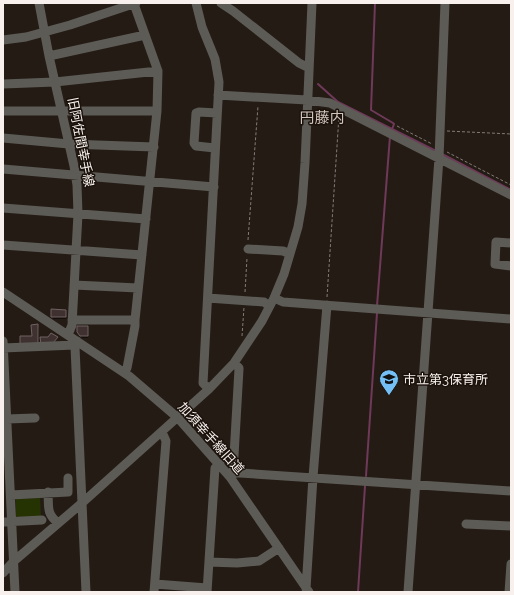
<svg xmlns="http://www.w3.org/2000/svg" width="514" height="595" font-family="Raleway,'Noto Sans JP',sans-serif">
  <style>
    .green { fill: #253202 }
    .shadow { fill: #0007 }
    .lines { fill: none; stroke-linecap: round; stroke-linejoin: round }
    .stream { stroke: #6f3959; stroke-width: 2 }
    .building { fill: #3e3130; stroke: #716262 }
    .path { stroke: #837b76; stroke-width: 1; stroke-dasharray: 3 2; stroke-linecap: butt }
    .minor { stroke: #5d5b56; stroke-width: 9 }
    .labels { text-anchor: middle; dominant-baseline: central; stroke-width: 3; stroke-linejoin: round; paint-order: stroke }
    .street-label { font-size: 13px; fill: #f7f0ec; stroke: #1b120c }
    .poi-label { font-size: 13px; fill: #f7f0ec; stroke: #1b120c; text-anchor: start }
    .quarter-label { font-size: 15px; fill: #d1c4bc; stroke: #1b120c }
  </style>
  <rect width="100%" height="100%" fill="#241b15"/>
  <!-- green -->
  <path class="green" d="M40,498l1,19h-23l-2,-1v-16l1,-1z"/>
  <!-- shadow -->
  <path class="shadow" d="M65,311l1,8h-13l-1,-3z
    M37,325l2,4v19l-6,-11z
    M87,327l1,11h-6l-3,-4z"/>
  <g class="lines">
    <!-- stream -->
    <path class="stream" d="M375,3l-4,107 22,13 1,1 -3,8
      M318,84l20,18 98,49
      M442,154l69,36
      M377,306l13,-170
      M366,476l11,-163
      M358,592l7,-106"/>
  </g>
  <!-- building -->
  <path class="building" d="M51,309l15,1v7h-15z
    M38,324v20l-18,1v-9h12l-1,-11z
    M77,326h11v10h-8l-3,-4z
    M51,333l7,4 -5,6 -12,1 -1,-7h8z"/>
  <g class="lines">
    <!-- path -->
    <path class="path" d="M397,126l35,18
      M447,131l64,3
      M447,152l64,33
      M248,240l10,-134
      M245,292l2,-34
      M327,297l12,-181
      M242,336l2,-29"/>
    <!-- minor -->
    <path class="minor" d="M39,3l10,53 25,110 3,19 1,29 -6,111 -4,10
      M196,3l6,24 13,32 4,23 -16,301 6,6
      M221,3l12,8 66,52 10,5
      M3,40l23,-3 44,-12 66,-22
      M49,56l96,-21
      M3,84l52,-2 103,-11
      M218,95l89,5 23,3 181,92
      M3,111h154
      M3,138l66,6 85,3
      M215,148l-19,-2 -2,-3 2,-30 3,-1 18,1
      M3,169l211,18
      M3,208l143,11
      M511,243l-15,-1 -1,22 16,2
      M3,245l139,10
      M248,249l35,2 7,3
      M74,285l64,3
      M3,292l126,84 49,42 52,59 79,115
      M208,298l56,4 5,4
      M274,298l9,4 228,17
      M72,320h63
      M3,341l12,251
      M77,341l-2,6 11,245
      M3,348l72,-3
      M123,372l4,-4 8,-42v-6l22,-209 1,-40 -24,-67
      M7,419l28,-1
      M233,473l6,-104v-1l-5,-5
      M230,477l5,-4h5l271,18
      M48,492c1,15 -2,21 10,31
      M11,495l57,-3v-14
      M3,522l39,-2
      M466,524l45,2
      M209,562l28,1 22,-2 20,-13
      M3,573l11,-12 68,-58 127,-114 25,-26 28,-42 12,-23 10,-24 14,-47 4,-23 3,-41 7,-160
      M155,584l52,4
      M306,589l7,-112 14,-172
      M154,592l12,-151 -4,-9
      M207,592l8,-124 5,-4
      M408,592l31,-434 6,-155
      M509,592l2,-28"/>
  </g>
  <!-- icons -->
  <defs>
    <g id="school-pin" transform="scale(1)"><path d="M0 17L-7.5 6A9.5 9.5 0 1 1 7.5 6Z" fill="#74c0f6" stroke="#1b120c"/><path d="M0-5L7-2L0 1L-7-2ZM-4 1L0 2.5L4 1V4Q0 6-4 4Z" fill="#111"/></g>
  </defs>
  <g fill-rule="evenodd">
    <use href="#school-pin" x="389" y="379"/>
  </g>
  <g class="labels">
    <!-- street labels -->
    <g class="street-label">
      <text transform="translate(81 142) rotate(79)">旧阿佐間幸手線</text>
      <text transform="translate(211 438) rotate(48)">加須幸手線旧道</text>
    </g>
    <!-- poi labels -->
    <g class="poi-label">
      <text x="403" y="379">市立第3保育所</text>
    </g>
    <!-- quarter labels -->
    <g class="quarter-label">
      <text x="322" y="118">円藤内</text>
    </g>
  </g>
  <!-- border -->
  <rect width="514" height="595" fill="none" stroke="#f7f0ec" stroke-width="8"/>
</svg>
